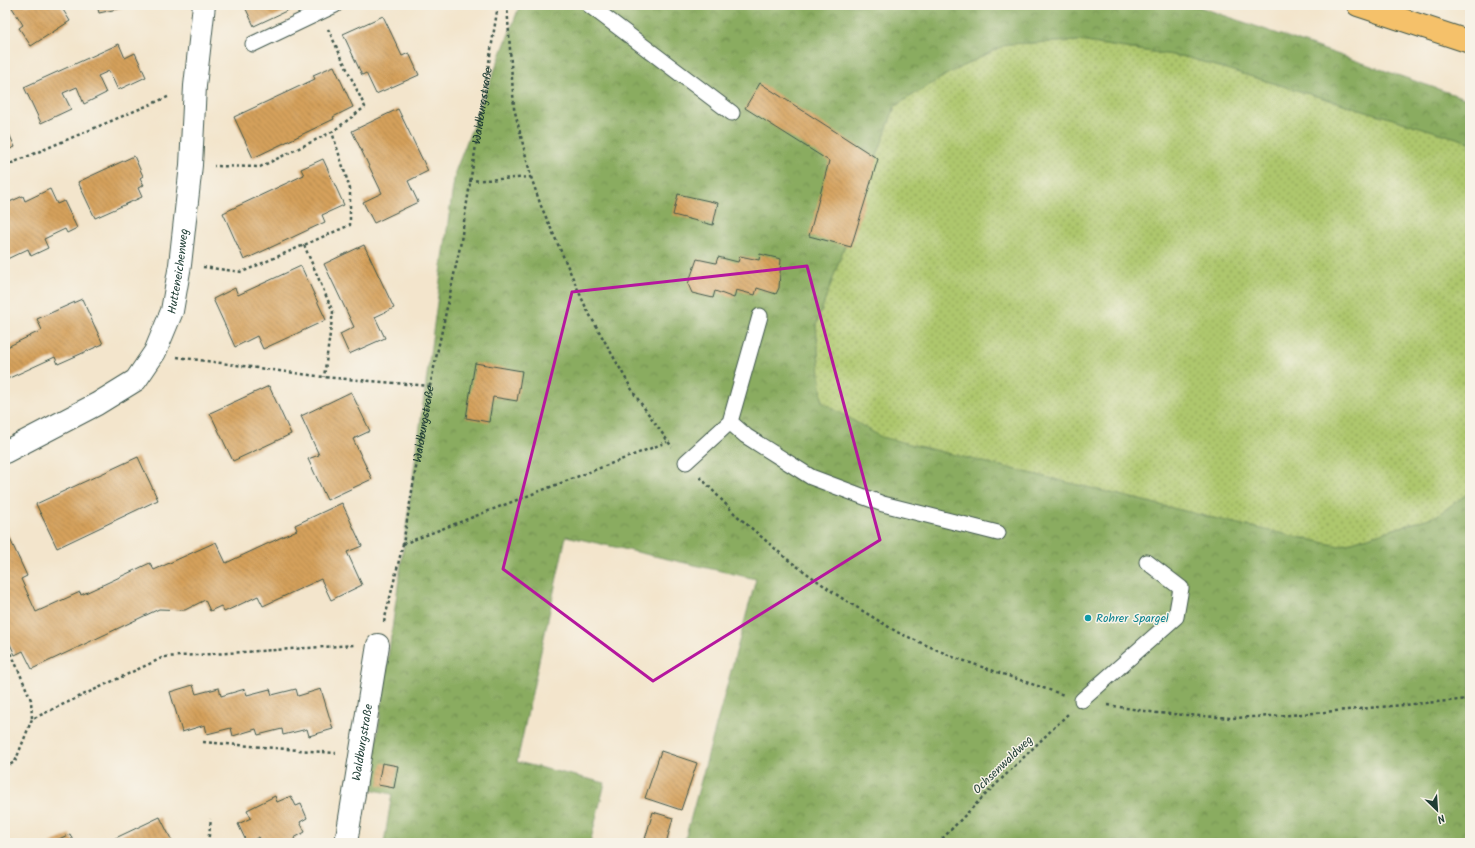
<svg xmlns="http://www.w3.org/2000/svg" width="1475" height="848" font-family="Kalam,sans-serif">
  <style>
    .grass { fill: url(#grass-dots); stroke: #668250 }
    .forest { fill: url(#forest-crowns); stroke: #54744a }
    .building { fill: url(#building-back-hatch) }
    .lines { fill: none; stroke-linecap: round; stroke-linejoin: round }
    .service-casing { stroke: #3f564b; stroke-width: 17 }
    .minor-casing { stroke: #3f564b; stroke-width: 24 }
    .motorway-casing { stroke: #3f564b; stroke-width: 24 }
    .path { stroke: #3f564b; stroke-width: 2.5; stroke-dasharray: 3 3; stroke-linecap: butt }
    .service { stroke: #fff; stroke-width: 15 }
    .minor { stroke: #fff; stroke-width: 22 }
    .motorway { stroke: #f5c16b; stroke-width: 22 }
    .marked { fill: none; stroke: #b5179e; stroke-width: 3; stroke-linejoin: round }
    .culture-dot { fill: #0f9aa8; stroke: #f7f3e8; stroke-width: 1.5 }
    .labels { text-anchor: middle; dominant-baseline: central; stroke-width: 3; stroke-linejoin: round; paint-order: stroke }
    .street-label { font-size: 12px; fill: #1f3d34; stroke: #f7f3e8 }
    .culture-label { font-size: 12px; fill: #0d838f; stroke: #f7f3e8; text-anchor: start }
  </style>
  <defs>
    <pattern id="grass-dots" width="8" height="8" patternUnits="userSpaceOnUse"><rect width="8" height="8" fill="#aec76d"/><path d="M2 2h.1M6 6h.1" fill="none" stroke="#8da35a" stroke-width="1.8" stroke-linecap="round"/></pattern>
    <pattern id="forest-crowns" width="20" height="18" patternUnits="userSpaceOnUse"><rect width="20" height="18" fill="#8aac60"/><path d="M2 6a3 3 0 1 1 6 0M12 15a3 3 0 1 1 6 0" fill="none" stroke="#708d50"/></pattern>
    <pattern id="building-back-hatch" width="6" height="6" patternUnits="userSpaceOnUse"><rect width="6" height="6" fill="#d5a15c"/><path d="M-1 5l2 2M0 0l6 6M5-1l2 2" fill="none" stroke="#ac844d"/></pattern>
  </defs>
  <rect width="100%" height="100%" fill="#f7f3e8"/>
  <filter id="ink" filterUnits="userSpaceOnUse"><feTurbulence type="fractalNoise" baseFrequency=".025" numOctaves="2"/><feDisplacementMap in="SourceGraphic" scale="8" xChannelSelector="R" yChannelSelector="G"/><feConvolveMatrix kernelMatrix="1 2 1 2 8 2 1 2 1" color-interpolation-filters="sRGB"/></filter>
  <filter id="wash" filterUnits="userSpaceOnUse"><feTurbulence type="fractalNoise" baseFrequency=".012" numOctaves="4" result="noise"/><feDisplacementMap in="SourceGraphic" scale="16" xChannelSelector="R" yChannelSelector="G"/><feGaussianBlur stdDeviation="0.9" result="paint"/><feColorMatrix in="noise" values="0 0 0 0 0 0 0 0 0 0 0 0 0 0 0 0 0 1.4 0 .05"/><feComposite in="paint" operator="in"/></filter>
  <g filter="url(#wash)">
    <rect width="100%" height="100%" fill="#f3e5cc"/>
    <!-- grass -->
    <path class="grass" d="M1079,41l107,16 284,85v350l-34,24 -97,30 -101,-22 -357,-87 -59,-35 -6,-77 79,-219 54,-33 58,-29z"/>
    <!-- forest -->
    <path class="forest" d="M520,5h674l276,95v42l-284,-85 -107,-16 -72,3 -58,29 -54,33 -79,219 6,77 59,35 357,87 101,22 97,-30 34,-24v351h-786l72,-264 -190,-43 -49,226 88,21 -15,60h-206l8,-49 -22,-5 85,-617z"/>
    <g id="blocks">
      <!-- building -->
      <path class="building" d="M12,5h48l10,16 -39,25 -12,-18 4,-3 -12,-19z
        M97,5h34v1l-32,7z
        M249,5h50l-45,21 -9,-19z
        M383,16l19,40 7,-3 10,22 -43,19 -10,-21 -4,2 -19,-41z
        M119,44l6,14 10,-5 11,24 -28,13 -9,-19 -11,5 8,17 -22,11 -7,-17 -14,6 8,16 -30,14 -17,-36z
        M334,66l19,41 -20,10 1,2 -81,39 -19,-41 81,-38 -2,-4z
        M760,83l118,76 -27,88 -42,-11 20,-75 -84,-53z
        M398,109l30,62 -20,10 10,21 -44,21 -11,-21 19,-9 -30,-62z
        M5,125l10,22 -10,4z
        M134,156l9,20 -3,2 4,7 -6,3 4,9 -47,21 -17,-36z
        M323,159l21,46 -22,10 3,7 -81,38 -21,-47 81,-38 -3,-6z
        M50,189l7,15 7,-3 13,27 -10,5 -2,-4 -21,10 4,9 -17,8 -3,-7 -23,11v-56l18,-8 2,5z
        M678,194l40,9 -5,22 -40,-10z
        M364,245l30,63 -19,9 10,21 -36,16 -9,-20 14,-7 -30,-63z
        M760,254l21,5 -2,29 -3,6 -19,-6 -2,7 -19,-5 -2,8 -19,-7 -2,7 -21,-5 -4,-9 9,-25 19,4 2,-6 20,5 2,-6 19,4z
        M301,266l25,54 -63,29 -6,-13 -22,11 -22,-48 22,-11 3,7z
        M82,299l21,45 -45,20 -3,-7 -50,23v-32l37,-18 -5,-11z
        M475,363l47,8 -5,30 -24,-4 -4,25 -23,-4z
        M269,386l22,48 -58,27 -23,-48z
        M351,392l19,39 -17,8 19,40 -45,21 -19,-41 11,-4 -18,-39z
        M138,457l20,43 -101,48 -21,-44z
        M342,503l20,43 -15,6 15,33 -31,15 -10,-21 -58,27 -5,-10 -34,16 -3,-6 -11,5 -5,-11 -20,10 -26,-1 -127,60 -9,-18 -8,4 -10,-22v-105l22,48 -6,3 15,33 44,-20 1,3 69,-32 4,7 62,-28 10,21 71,-33 -2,-5z
        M193,685l3,9 23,-6 2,8 24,-7 2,6 23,-6 2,6 24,-6 2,7 23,-7 12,40 -24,7 -2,-7 -24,6 -1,-6 -24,6 -2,-6 -23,7 -2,-8 -24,6 -2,-9 -23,7 -12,-40z
        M661,751l36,12 -16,47 -36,-12z
        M382,763l16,3 -4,22 -16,-3z
        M275,796l2,6 14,-6 5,10 5,-2 6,14 -7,4 5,10 -11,6 2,5h-34l-3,-6 -12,6 -9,-19 13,-6 -4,-8z
        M653,812l20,6 -7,25 -21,-4z
        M160,817l13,26h-68z
        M70,834l4,9h-24z"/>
    </g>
  </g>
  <g filter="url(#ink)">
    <use href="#blocks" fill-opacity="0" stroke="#3f564b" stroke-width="1"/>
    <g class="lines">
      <!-- service casing -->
      <g class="service-casing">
        <path id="service" d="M589,5l143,108
          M253,44l82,-39
          M760,316l-30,106 16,14 65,41 72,27 115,29
          M686,462l44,-40
          M1082,700l94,-83 5,-29 -34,-26"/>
      </g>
      <!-- minor casing -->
      <g class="minor-casing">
        <g id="minor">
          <path id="s2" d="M5,452l92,-48 39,-24 19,-28 17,-41 8,-46 11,-100 4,-79 9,-81"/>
          <path id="s3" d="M346,843l32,-198"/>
        </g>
      </g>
      <!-- motorway casing -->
      <g class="motorway-casing">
        <path id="motorway" d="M1358,5l112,37"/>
      </g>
      <!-- path -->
      <g class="path">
        <path d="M507,5l7,103 17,69 10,29 46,104 48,85 37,52"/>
        <path d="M328,29l37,78 -33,25"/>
        <path d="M5,166l165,-70"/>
        <path d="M469,181l62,-4"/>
        <path d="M304,245l29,67 -9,65"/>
        <path d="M203,267l39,5 108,-47v-36l-18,-57 -72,35 -46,-1"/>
        <path d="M177,357l147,20 106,9"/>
        <path d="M700,477l35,37 52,45 53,38 57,35 56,25 111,38"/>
        <path d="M403,544l264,-102"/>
        <path id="s1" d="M384,622l19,-78 27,-158 30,-139 38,-242"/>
        <path d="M5,651l7,4 19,45 1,19"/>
        <path d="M1108,705l49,8 75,5 59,-3 179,-16"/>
        <path d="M203,742l133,11"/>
        <path d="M5,767l10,-5 17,-43 132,-62 191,-12"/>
        <path d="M208,843l3,-24"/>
        <path d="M938,843l41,-42 90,-88"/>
      </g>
      <!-- service -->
      <use href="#service" class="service"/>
      <!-- minor -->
      <use href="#minor" class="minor"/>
      <!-- motorway -->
      <use href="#motorway" class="motorway"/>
    </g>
  </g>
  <!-- marked area -->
  <path class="marked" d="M807,266l73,274 -227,141 -150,-112 69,-277z"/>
  <!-- markers -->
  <circle class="culture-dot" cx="1088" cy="618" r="4"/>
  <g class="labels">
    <!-- street labels -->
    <g class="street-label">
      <text stroke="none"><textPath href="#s1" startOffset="526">Waldburgstraße</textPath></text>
      <text stroke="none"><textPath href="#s2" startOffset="268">Hutteneichenweg</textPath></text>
      <text stroke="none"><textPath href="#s1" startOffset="202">Waldburgstraße</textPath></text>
      <text stroke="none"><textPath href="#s3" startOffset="102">Waldburgstraße</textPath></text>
      <text transform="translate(1003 765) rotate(-44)">Ochsenwaldweg</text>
    </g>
    <!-- culture labels -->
    <g class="culture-label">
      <text x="1096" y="618">Rohrer Spargel</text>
    </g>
  </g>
  <!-- margin -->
  <rect width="1475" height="848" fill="none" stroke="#f7f3e8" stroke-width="20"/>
  <!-- north arrow -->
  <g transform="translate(1437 810) rotate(155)" stroke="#f7f3e8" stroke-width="3" paint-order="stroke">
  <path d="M0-3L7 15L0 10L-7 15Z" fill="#1f3d34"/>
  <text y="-6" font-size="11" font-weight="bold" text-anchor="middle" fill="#1f3d34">N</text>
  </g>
</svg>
